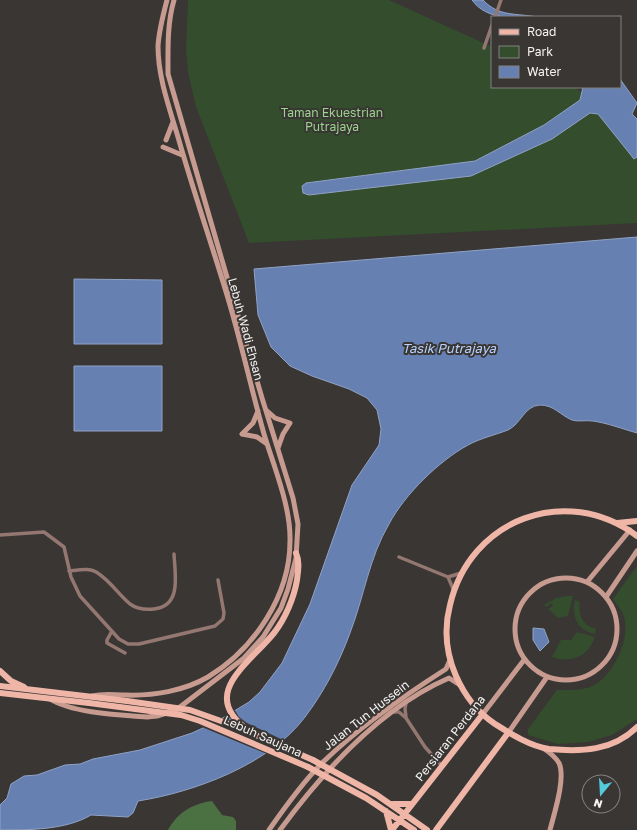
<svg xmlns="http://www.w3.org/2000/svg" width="637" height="830" font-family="'Golos Text',sans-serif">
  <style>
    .green { fill: #334d2d }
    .forest { fill: #4b7042 }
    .water { fill: #6680b2; stroke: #91a2c5 }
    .pier { fill: #393634 }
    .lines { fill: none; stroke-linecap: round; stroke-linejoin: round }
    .street { stroke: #937770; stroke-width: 3.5 }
    .secondary { stroke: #c79b8f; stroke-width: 5 }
    .primary { stroke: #efb6a7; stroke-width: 6 }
    .primary-bridge { stroke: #efb6a7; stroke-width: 6 }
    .labels { text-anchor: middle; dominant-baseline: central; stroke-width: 4; stroke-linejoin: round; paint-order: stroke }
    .park-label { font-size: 12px; fill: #9ad38c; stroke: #393634 }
    .street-label { font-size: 12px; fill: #f5f3f2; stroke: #393634 }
    .water-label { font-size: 13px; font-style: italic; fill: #b9d1fd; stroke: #393634 }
  </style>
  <rect width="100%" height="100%" fill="#393634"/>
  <!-- green -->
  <path class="green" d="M188,0h201l103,47v40h82l19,14 44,51v71l-388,20 -53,-136 -8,-35 -2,-23z
    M637,566v153l-25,16 -24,7 -30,2 -30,-9v-6l29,-39c11,0 29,1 39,-6 19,-12 36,-48 27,-70 -2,-5 -7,-10 -10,-15z
    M567,596h6l-5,20 -10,2 -10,-9 5,-3 -1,-3 -6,4 -2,-2 12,-7z
    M575,600l5,2c-2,13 2,23 16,27l-1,5c-17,-3 -24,-18 -20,-34z
    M577,632l18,5c-6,19 -24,27 -43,20l9,-17h10z"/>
  <!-- forest -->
  <path class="forest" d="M212,801l10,14 11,2 3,4v9h-68c10,-18 24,-26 44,-29z"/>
  <!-- water -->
  <path class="water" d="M472,0h11c16,17 33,13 54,17 -23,0 -50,4 -65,-17z
    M620,79l17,24 -5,11 5,5v38l-3,2 -36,-45 -8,-1 -38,26 -81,37 -162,19 -6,-2 -1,-7 4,-3 169,-22 69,-36 36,-25 3,-13h37z
    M637,237v196c-14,-4 -30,-10 -44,-12 -7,-1 -15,1 -21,-1 -12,-5 -18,-15 -32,-15 -16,1 -19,19 -32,25 -13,5 -27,8 -40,15 -29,16 -63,49 -79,79 -20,34 -25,73 -39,109 -11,30 -26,59 -45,84 -35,47 -110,75 -167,84l-5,12 -5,4 -37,-2c-25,15 -62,15 -91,15v-25l7,-7 4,-14 13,-8 13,-1 28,-10 15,-1 13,-5 47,-9 52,-17 24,-11 33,-20 11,-10 22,-29 28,-59 42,-119 27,-40 2,-16 -4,-19 -10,-12 -18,-9 -37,-13 -22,-10 -19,-19 -13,-32 -4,-46z
    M74,279l88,1v64h-88z
    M74,366h88v65h-88z
    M533,628l11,1 5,13 -9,9 -7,-11z"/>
  <!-- pier -->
  <path class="pier" d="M234,709l5,8 8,6 38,18 -18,13 -65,-27 18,-10 12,4 -5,-8z"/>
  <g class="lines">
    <!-- street -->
    <path class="street" d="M495,17l6,-17
      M484,48l8,-23
      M0,535l44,-3 20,15 7,30 9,19 39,43 9,5h11l76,-18 8,-7 1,-6 -6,-33
      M399,557l49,20 13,-4
      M69,571c10,-1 22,-4 30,3 12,8 20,21 31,30 7,5 15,6 24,5 28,-3 21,-34 20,-55
      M448,577l6,14
      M112,631l-5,9v3l18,10
      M393,712h6l7,6 19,29 17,19
      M406,717l-1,-8 1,-6"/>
    <!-- secondary -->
    <path class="secondary" d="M166,140l7,-18
      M163,147l19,8
      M266,410l9,8 15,5 -7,11 -5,14
      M242,434l11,-11 5,-12
      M242,434l15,3 10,7
      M515 629a51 51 0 1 1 102 0a51 51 0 1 1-102 0Z
      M587,582l43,-52
      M606,597l31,-46
      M92,696c12,-3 22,-1 34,-1 27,1 58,-4 82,-18 46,-28 82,-81 82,-136 1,-34 -16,-74 -26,-107 -13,-46 -23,-93 -37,-139 -16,-53 -34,-105 -49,-158 -9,-30 -20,-60 -20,-91 1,-16 5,-31 9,-46
      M50,699c22,14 70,16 97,18l10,-1 19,-6 68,-52 19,-21 18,-29 7,-19 8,-31 2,-34 -5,-26 -31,-100 -94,-324c0,-25 -1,-50 6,-74
      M482,715l42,-55
      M508,733l39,-56
      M543,748c6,4 12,8 16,15 7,15 -5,51 -9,67
      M269,830c16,-23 33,-47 53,-67 37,-36 80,-66 124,-94l4,-9
      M280,830c44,-60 100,-122 169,-152l11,7"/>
    <!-- primary -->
    <path class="primary" d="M617,523l20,-2
      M637,536c-71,-53 -167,-17 -187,69 -6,23 -4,48 6,71 9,20 20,35 39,48 16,10 35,22 54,25 32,3 64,2 88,-22
      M0,671l11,10 13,6
      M0,686l127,15
      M0,693l89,10
      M248,730c-50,-36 1,-66 26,-97 11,-14 20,-35 23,-53 1,-9 3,-18 -1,-27
      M313,760l64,35 50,35
      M308,767l58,31 48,32
      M393,804h18
      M386,811l5,19
      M392,830l90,-115
      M436,830l72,-97"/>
    <!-- primary-bridge -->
    <path class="primary-bridge" d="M127,701l63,9 45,16 78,34
      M89,703l92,12 19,6 108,46"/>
  </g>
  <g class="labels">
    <!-- park labels -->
    <g class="park-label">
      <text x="332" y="112">Taman Ekuestrian<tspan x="332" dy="14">Putrajaya</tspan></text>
    </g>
    <!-- street labels -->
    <g class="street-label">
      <text transform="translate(246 329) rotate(75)">Lebuh Wadi Ehsan</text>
      <text transform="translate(366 715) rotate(-38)">Jalan Tun Hussein</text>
      <text transform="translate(263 736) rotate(24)">Lebuh Saujana</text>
      <text transform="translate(450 738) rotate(-52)">Persiaran Perdana</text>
    </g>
    <!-- water labels -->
    <g class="water-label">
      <text x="449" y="348">Tasik Putrajaya</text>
    </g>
  </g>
  <!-- legend -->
  <rect x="491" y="16" width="130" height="72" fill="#393634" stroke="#848280"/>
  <rect x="499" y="29" width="20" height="6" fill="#efb6a7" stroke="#848280"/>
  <text x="527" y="36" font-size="12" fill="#f5f3f2">Road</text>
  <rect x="499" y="46" width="20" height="12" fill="#334d2d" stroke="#848280"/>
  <text x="527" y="56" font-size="12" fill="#f5f3f2">Park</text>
  <rect x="499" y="66" width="20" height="12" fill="#6680b2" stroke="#848280"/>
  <text x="527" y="76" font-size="12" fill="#f5f3f2">Water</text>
  <!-- north arrow -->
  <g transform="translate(601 794) rotate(198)"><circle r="19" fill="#393634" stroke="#848280"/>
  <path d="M0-3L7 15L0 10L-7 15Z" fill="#53cbdb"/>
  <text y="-6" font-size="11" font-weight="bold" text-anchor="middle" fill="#f5f3f2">N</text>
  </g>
</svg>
